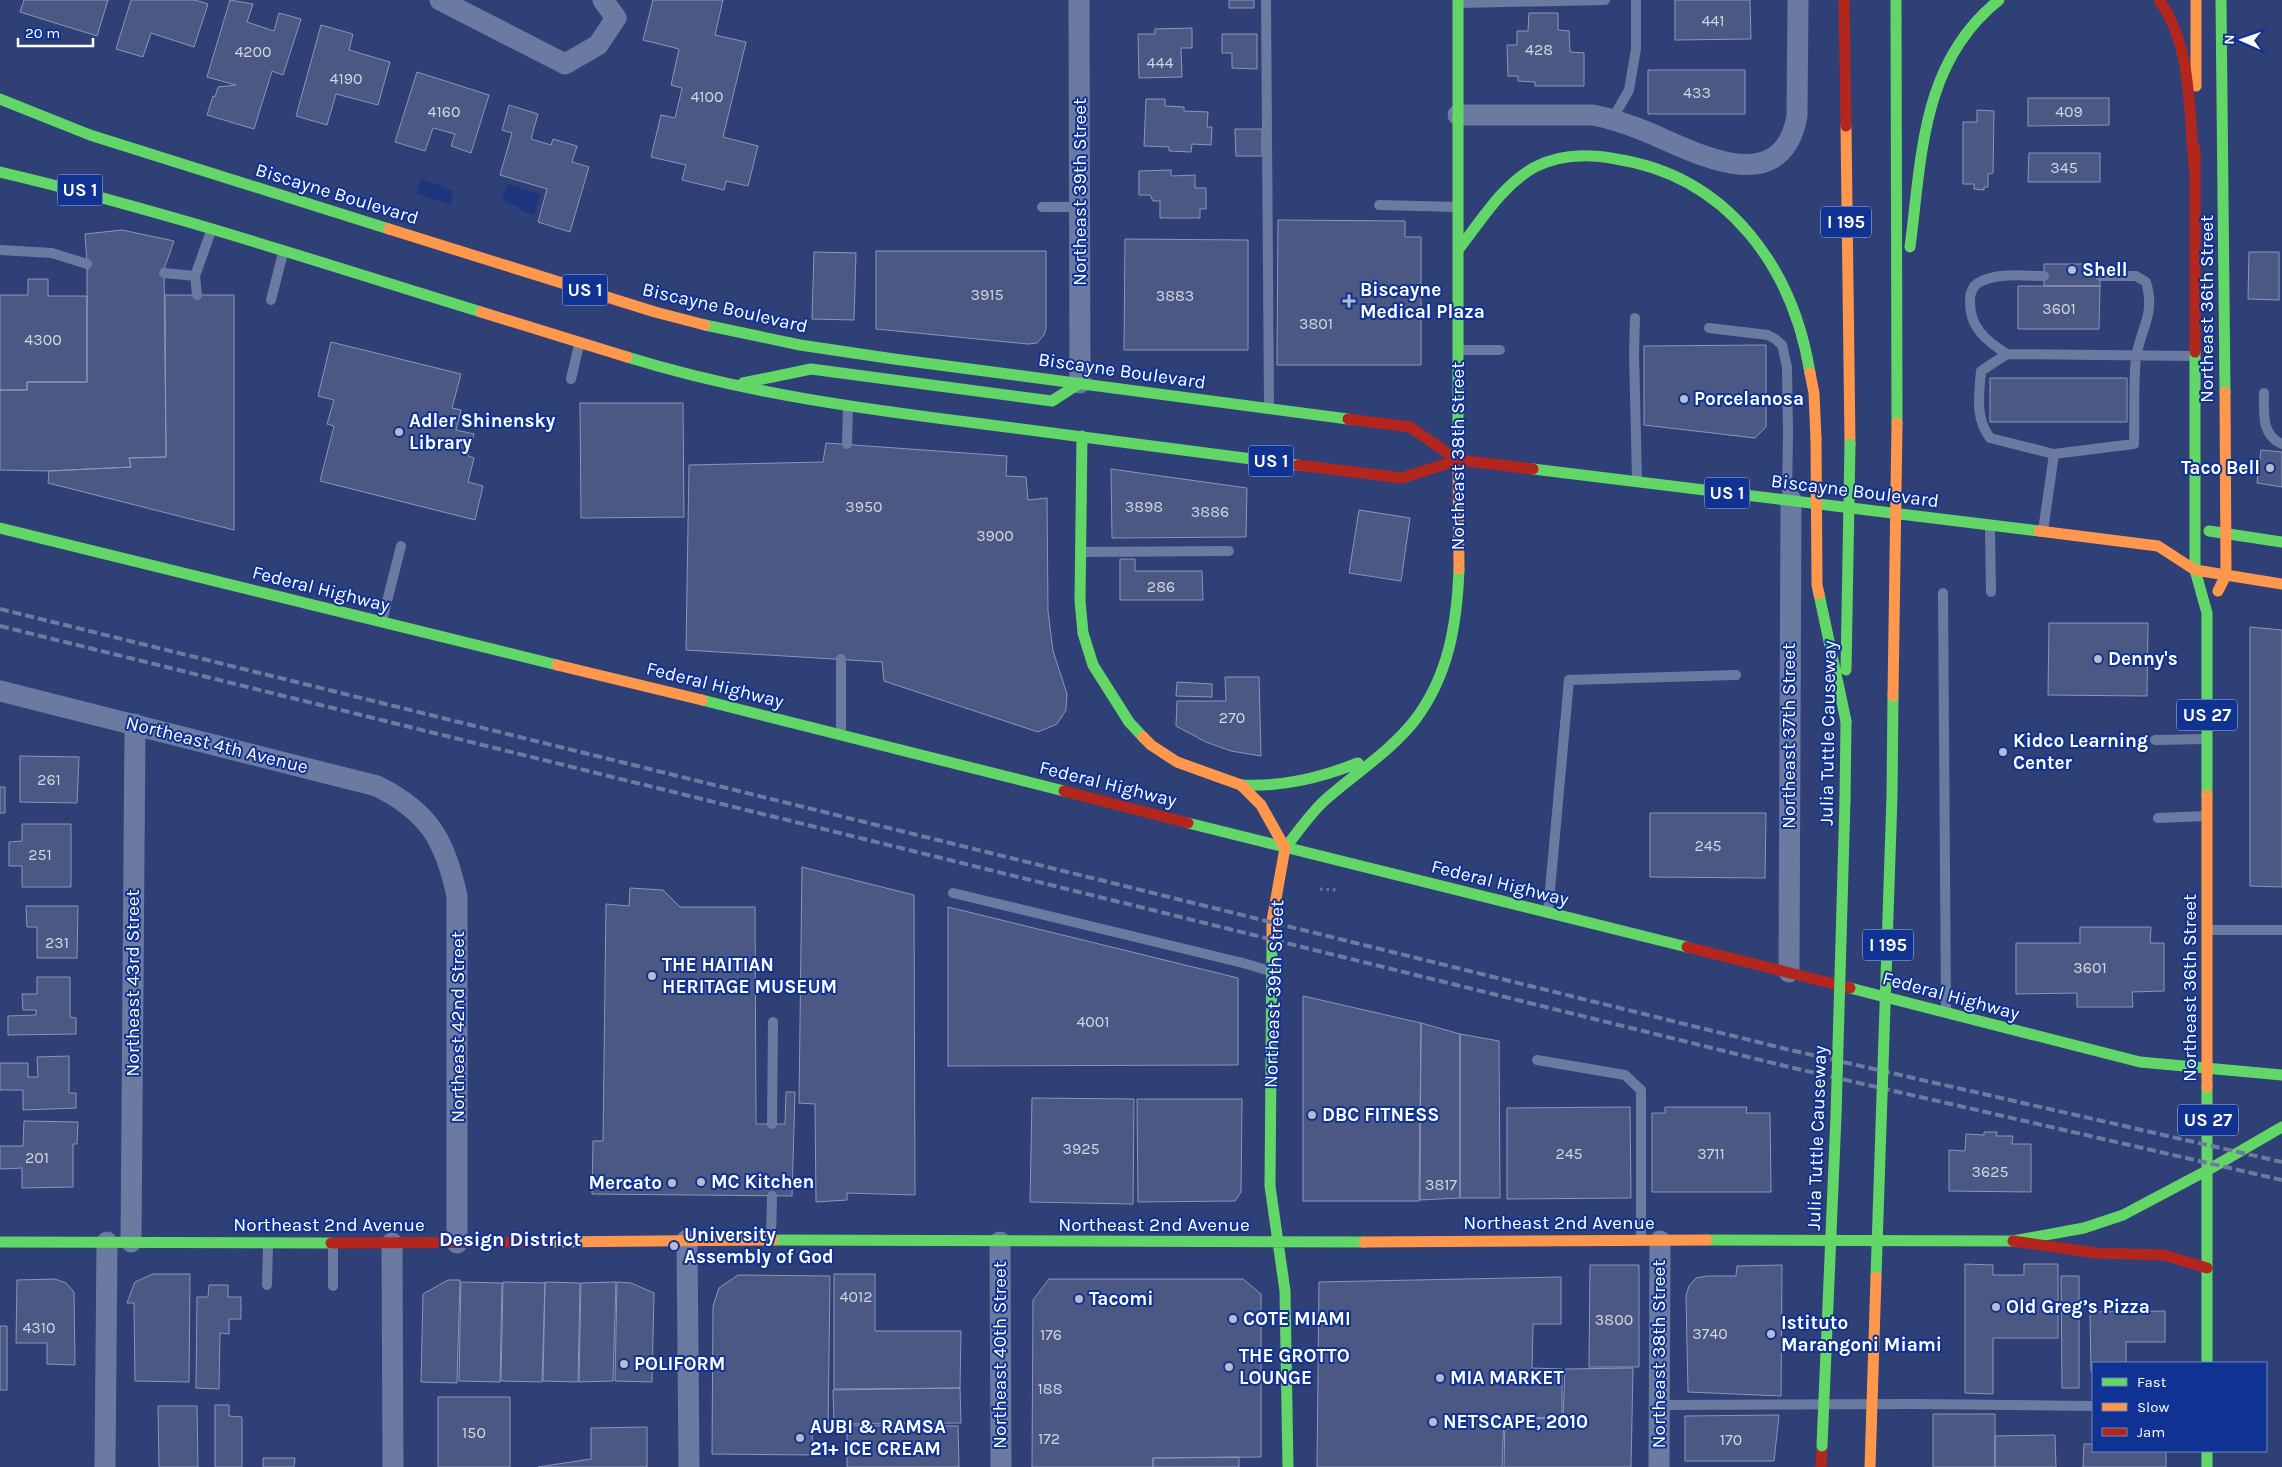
<svg xmlns="http://www.w3.org/2000/svg" width="2282" height="1467" font-family="Karla,sans-serif">
  <style>
    .water { fill: #1e367f }
    .building { fill: #4a5883; stroke: #8b96b6 }
    .lines { fill: none; stroke-linecap: round; stroke-linejoin: round }
    .path { stroke: #6b7aa0; stroke-width: 3; stroke-dasharray: 2.5 4; stroke-linecap: butt }
    .lane { stroke: #6b7aa0; stroke-width: 10 }
    .street { stroke: #6b7aa0; stroke-width: 21 }
    .fast { stroke: #63d668; stroke-width: 11 }
    .slow { stroke: #ff974d; stroke-width: 11 }
    .jam { stroke: #b3261e; stroke-width: 11 }
    .rail { stroke: #6e7aa0; stroke-width: 4; stroke-dasharray: 9 4; stroke-linecap: butt }
    .fast-bridge { stroke: #63d668; stroke-width: 11 }
    .slow-bridge { stroke: #ff974d; stroke-width: 11 }
    .poi-dot { fill: #b6bccf; stroke: #103293; stroke-width: 2 }
    .labels { text-anchor: middle; dominant-baseline: central; stroke-width: 4; stroke-linejoin: round; paint-order: stroke }
    .number-label { font-size: 16px; fill: #d2d5e0 }
    .shield { fill: #103293; stroke: #b7c2df; stroke-width: 1 }
    .shield-label { font-size: 18px; font-weight: bold; fill: #fff }
    .street-label { font-size: 19px; fill: #fff; stroke: #103293 }
    .poi-label { font-size: 19px; font-weight: bold; fill: #fff; stroke: #103293; text-anchor: start }
    .neighbourhood-label { font-size: 20px; font-weight: bold; fill: #fff; stroke: #103293 }
  </style>
  <rect width="100%" height="100%" fill="#2e4075"/>
  <!-- water -->
  <path class="water" d="M421,179l33,12 -4,14 -34,-12z
    M507,184l33,10 -6,21 -15,-5v-3l-17,-6z"/>
  <!-- building -->
  <path class="building" d="M24,0h84l-11,36 -77,-24z
    M131,0h64l13,4 -14,43 -43,-14 -8,24 -27,-8z
    M230,0l23,4 -6,18 27,9 5,-18 22,6 -18,56 -11,-4 -18,58 -47,-14 6,-19 2,1 3,-10 18,-2 -29,-8z
    M653,0h70l-8,35 31,7 -23,95 35,9 -10,40 -22,-5 -2,9 -42,-10 4,-15 -35,-8 10,-42 14,3 7,-30 -11,-3 8,-36 -36,-9z
    M1229,0h25v8h-25z
    M1675,0h75l1,39 -76,1z
    M1529,13h29v17l11,1 1,21 14,1v33h-49v-4l-17,-1v-5h-10l-1,-31h10v-14h11z
    M321,25l32,9 -4,16 41,12 -12,43 -42,-11 -9,31 -31,-9z
    M1192,28v20h-11l1,29 -43,1 -1,-44h17v-5z
    M1222,34h35v35l-25,-1v-15h-10z
    M1648,70h97v44h-97z
    M417,72l72,23 -18,58 -20,-7 4,-12 -22,-6 -8,23 -30,-9z
    M2028,98h81v27l-81,1z
    M1146,99h19v7l19,1v4l24,1 -1,15h5l-1,18 -19,-1 -1,8 -22,-1v-4l-25,-1z
    M509,105l29,9 -7,25 20,6 2,-6 24,7 -5,16 17,5 -19,65 -32,-10 9,-33 -47,-14 12,-42 -10,-3z
    M1977,110l17,1 -1,62 -5,1v13h-4v3l-10,-1v-5h-11v-62h14z
    M1235,129h27v27h-26z
    M2029,153h71v29h-72z
    M1171,170v6l24,-1v13h11v21h-6v9h-40v-17h-7l-3,-6h-11v-24z
    M1278,220l127,1v16h16v128h-144z
    M122,230l52,11 -10,28 2,188 -37,1 2,9 -82,4 -49,-1v-80h27v-8h60v-118l-2,-30z
    M1125,239l123,1v110h-124z
    M876,251h170v77l-2,7 -7,8 -9,1 -152,-15z
    M814,252l42,1 -2,67 -42,-1z
    M2249,252h30v48l-31,-1z
    M2044,264h56v22h-56z
    M28,279h20v17h39v86h-60v8h-27v-95h28z
    M2018,286h82l-1,43h-81z
    M165,295h69v235l-186,-47 1,-12 82,-4 -2,-9 37,-1z
    M331,342l130,32 -9,34 9,2 -5,20 18,4 -6,22 6,2 -6,24 15,4 -8,34 -155,-39 14,-55 -7,-2 7,-24 -16,-4z
    M1766,345v82l-11,11 -111,-13v-79z
    M1990,378h137v44h-137z
    M580,403h103l1,114 -103,1z
    M826,443l181,13 -1,20 20,1 2,23 19,-2 1,113 5,40 14,43 -1,16 -9,14 -19,8 -154,-51 -2,-19 -196,-12 3,-185 134,-3z
    M2261,450l21,2v35l-25,-4z
    M1111,469l136,19 -1,49 -134,1z
    M1359,510l51,8 -9,63 -52,-8z
    M1120,559h15v12h67l1,29h-83z
    M2049,623h99l-1,73 -99,-1z
    M2250,627l32,3v257l-32,-1z
    M1225,677h34l2,79 -30,-5 -25,-9 -30,-16 1,-25h49z
    M1177,682l35,2v13l-36,-1z
    M20,756l59,1 -2,46 -57,-1z
    M0,787h5v26h-5z
    M1650,813h116l-1,65 -115,-1z
    M22,824h49v63h-49v-21h-13v-24l13,-1z
    M802,867l112,28 1,300 -68,-2v7l-31,2 -1,-98 -16,-1z
    M630,888l33,2 17,17h75l1,217h29l1,-32h9l-3,104 -200,-2 1,-53h10l3,-237 23,2z
    M26,906h52l-1,52h-40v-31h-10z
    M948,907l290,71v87l-290,1z
    M2080,927h71l-1,16h14v48l-32,1 1,15h-56v-14l-61,1v-51h64z
    M37,977h33v40l6,1v16l-68,1v-19l28,-1v-5h-13l-1,-16h15z
    M1303,996l118,27 -2,178h-116z
    M1421,1023l39,11v164l-40,2z
    M1460,1034l39,7 1,157h-40z
    M69,1056v37h7v15l-53,2v-20h-23v-27h28v14h10l-1,-20z
    M1032,1098l102,1 -1,105 -103,-2z
    M1137,1099h105l-1,93 -6,9 -97,1z
    M1630,1107l1,91 -124,1v-91z
    M1665,1107h82l-1,6h24l1,79h-119v-79h13z
    M24,1121l54,1 -1,22h-4v43l-51,1v-20l-22,1v-23h23z
    M1984,1132h13l-1,4h17l-1,8h19v48l-82,-1v-41l16,1 1,-17 18,1z
    M1965,1264l28,1v10h31v-11h34v74h-65v56l-28,-1z
    M1590,1265h49v102h-50z
    M1782,1265l-1,131 -93,-4 -2,-96 3,-10 7,-8 11,-2h29l1,-10z
    M153,1274h37l-1,108 -54,-1 -1,-78h-7l8,-21z
    M834,1274h41v57h86l-1,57 -126,1z
    M738,1275l92,1 -2,153 -16,1 1,25 -101,-1 1,-148 6,-18z
    M2061,1276h18v112h-17z
    M1561,1277v47h-28l-1,44 30,1v49l-58,-1 -2,50h-185l2,-185z
    M55,1279l11,4 8,9 1,73 -28,-1v-21h-31l1,-63z
    M1049,1279h194l18,15v163l-108,1v9h-121l1,-167z
    M448,1280h12l-3,103 -36,-1 2,-88z
    M461,1282l41,1 -2,99 -41,-1z
    M503,1282l42,1 -3,99 -41,-1z
    M545,1282l35,1 -2,99 -35,-1z
    M616,1282l-3,99 -34,1 2,-99z
    M617,1282l14,1 23,10 -2,89 -37,-1z
    M209,1285h19v12h13v22h-12v15l-9,-1 -1,56 -23,-1 1,-91h11z
    M2165,1311v31h-39v21h-33v8h-2l-1,-59z
    M0,1326h7v64h-7z
    M1633,1368l-2,99h-127l1,-49 58,1 2,-50z
    M960,1388l1,35 -127,1 -1,-34z
    M438,1397h72v70h-72z
    M215,1405h14v11l13,1v50h-27z
    M158,1406h39l1,61h-39z
    M1933,1414h62v53h-62z
    M1779,1415l-5,46h-89v-45z
    M847,1425l111,1 1,41h-112z
    M647,1427v40h-109l53,-8v-31z
    M2055,1435l1,32h-61v-31z
    M2084,1444h9v7h73v16h-83z
    M1239,1457v10h-86v-9z
    M263,1458h32l-1,9h-31z"/>
  <g class="lines">
    <!-- path -->
    <path class="path" d="M1320,889l17,1"/>
    <!-- lane -->
    <path class="lane" d="M1266,0l3,406
      M1459,3l146,-3
      M1613,118l16,-28 7,-41v-49
      M1379,205l79,2
      M1042,207h38
      M0,250l52,3 35,11
      M164,273l31,3 16,-45
      M195,276l2,19
      M2044,276c-21,0 -47,-4 -66,7 -6,4 -8,10 -8,17 -1,27 16,41 37,54l187,2
      M271,300l12,-47
      M1635,318l-1,34 3,129
      M1709,328l59,7 7,4 7,6 5,22 1,65 -1,68
      M1459,350h41
      M2007,354l-26,17c-2,25 -6,47 9,67l64,16
      M571,379l8,-34
      M2264,393c0,20 -3,42 18,51
      M847,444l1,-36
      M1990,528l1,64
      M2043,531l11,-77 80,-10c1,-28 -1,-58 2,-86 4,-29 20,-43 10,-76l-10,-6h-36
      M1081,552l148,-1
      M1943,593l3,417
      M382,621l19,-75
      M841,733v-74
      M2155,740l51,-1
      M2158,818l48,-2
      M953,893l290,70 27,8
      M1548,912l21,-232 167,-5
      M2208,930h74
      M1537,1060l88,15 16,15v150
      M772,1124l1,-102
      M771,1240l1,-44
      M333,1243v43
      M267,1285l1,-42
      M1659,1405l253,-1 181,2"/>
    <!-- street -->
    <path class="street" d="M440,0l125,64 33,-19 18,-27 -13,-18
      M1079,0l1,383
      M1458,115h135c21,4 40,11 59,19 48,21 130,65 145,-18l1,-116
      M0,691l377,95c52,26 68,54 80,110v347
      M1789,972l2,-472
      M687,1240l2,227
      M131,1242l4,-518
      M1000,1242l1,225
      M392,1243l1,224
      M105,1467l2,-225
      M1659,1467l1,-226"/>
    <!-- fast -->
    <path class="fast" d="M1458,0v460
      M1896,0l1,423
      M2221,0l4,392
      M0,99l90,36 299,94
      M0,172c163,38 321,91 481,140
      M1910,247c12,-91 11,-185 89,-247
      M1458,250c23,-29 44,-65 77,-83 25,-13 55,-13 81,-8 112,17 177,109 194,214
      M705,325l95,20 94,14 454,60
      M2195,352v218l12,43v182
      M627,357c116,36 236,52 356,67 105,14 210,27 315,41
      M743,383l68,-14 241,32 28,-18
      M1082,436l-2,165 3,32 10,32 36,57 14,15
      M1533,469l506,62
      M0,528l557,137
      M2209,531l73,11
      M702,700l362,91
      M1241,785c42,2 78,-7 117,-22
      M1845,800l1,-79
      M1188,823l499,124
      M1285,848c13,-16 24,-33 39,-47 30,-27 66,-49 91,-81 34,-45 42,-97 44,-151
      M1272,940l-2,246 15,105 3,176
      M1850,988l290,74 142,13
      M2207,1087v276
      M773,1240l591,2
      M1707,1240l306,1 71,-13 39,-13 85,-45 74,-43
      M0,1242l331,1
      M2207,1451v16"/>
    <!-- slow -->
    <path class="slow" d="M2196,0v86
      M1846,126l4,318
      M389,229l266,83 50,13
      M481,312l146,45
      M1810,373l4,20 2,46
      M1458,460l1,109
      M2039,531l119,15 37,24 87,14
      M2218,591l8,-16 -1,-183
      M557,665l145,35
      M1143,737l8,8 26,17 64,23 20,20 24,43 -13,73v19
      M2207,795v292
      M547,1242l226,-2
      M1364,1242l343,-2"/>
    <!-- jam -->
    <path class="jam" d="M1844,0l2,126
      M2159,0c35,48 29,117 36,174
      M2195,149v203
      M1348,419l62,8 48,33
      M1298,465l104,13 56,-18 75,9
      M1064,791l124,32
      M1687,947l163,41
      M2013,1241l83,12 68,2 43,13
      M331,1243l216,-1
      M1821,1467l1,-21"/>
    <!-- rail -->
    <path class="rail" d="M0,609l1786,440 496,113
      M0,626l1785,440 497,114"/>
    <!-- fast-bridge -->
    <path class="fast-bridge" d="M1819,594l27,127
      M1846,670l4,-226
      M1876,1277l16,-481 1,-100
      M1822,1446l14,-330 9,-316"/>
    <!-- slow-bridge -->
    <path class="slow-bridge" d="M1816,439l1,146 2,9
      M1893,696l4,-273
      M1870,1467l6,-190"/>
  </g>
  <!-- markers -->
  <g class="poi-dot">
    <circle cx="2072" cy="270" r="5"/>
    <path d="M1346.5 293.5h5v5h5v5h-5v5h-5v-5h-5v-5h5z"/>
    <circle cx="1684" cy="399" r="5"/>
    <circle cx="399" cy="432" r="5"/>
    <circle cx="2270" cy="468" r="5"/>
    <circle cx="2098" cy="659" r="5"/>
    <circle cx="2003" cy="752" r="5"/>
    <circle cx="652" cy="976" r="5"/>
    <circle cx="1312" cy="1115" r="5"/>
    <circle cx="701" cy="1182" r="5"/>
    <circle cx="672" cy="1183" r="5"/>
    <circle cx="674" cy="1246" r="5"/>
    <circle cx="1079" cy="1299" r="5"/>
    <circle cx="1996" cy="1307" r="5"/>
    <circle cx="1233" cy="1319" r="5"/>
    <circle cx="1771" cy="1334" r="5"/>
    <circle cx="624" cy="1364" r="5"/>
    <circle cx="1229" cy="1367" r="5"/>
    <circle cx="1440" cy="1378" r="5"/>
    <circle cx="1433" cy="1422" r="5"/>
    <circle cx="800" cy="1438" r="5"/>
  </g>
  <g class="labels">
    <!-- number labels -->
    <g class="number-label">
      <text x="1713" y="20">441</text>
      <text x="1539" y="49">428</text>
      <text x="253" y="51">4200</text>
      <text x="1160" y="62">444</text>
      <text x="346" y="78">4190</text>
      <text x="1697" y="92">433</text>
      <text x="707" y="96">4100</text>
      <text x="444" y="111">4160</text>
      <text x="2069" y="111">409</text>
      <text x="2064" y="167">345</text>
      <text x="987" y="294">3915</text>
      <text x="1175" y="295">3883</text>
      <text x="2059" y="308">3601</text>
      <text x="1316" y="323">3801</text>
      <text x="43" y="339">4300</text>
      <text x="864" y="506">3950</text>
      <text x="1144" y="506">3898</text>
      <text x="1210" y="511">3886</text>
      <text x="995" y="535">3900</text>
      <text x="1161" y="586">286</text>
      <text x="1232" y="717">270</text>
      <text x="49" y="779">261</text>
      <text x="1708" y="845">245</text>
      <text x="40" y="854">251</text>
      <text x="57" y="942">231</text>
      <text x="2090" y="967">3601</text>
      <text x="1093" y="1021">4001</text>
      <text x="1081" y="1148">3925</text>
      <text x="1569" y="1153">245</text>
      <text x="1711" y="1153">3711</text>
      <text x="37" y="1157">201</text>
      <text x="1990" y="1171">3625</text>
      <text x="1441" y="1184">3817</text>
      <text x="856" y="1296">4012</text>
      <text x="1614" y="1319">3800</text>
      <text x="39" y="1327">4310</text>
      <text x="1710" y="1333">3740</text>
      <text x="1051" y="1334">176</text>
      <text x="1050" y="1388">188</text>
      <text x="474" y="1432">150</text>
      <text x="1049" y="1438">172</text>
      <text x="1731" y="1439">170</text>
    </g>
    <!-- shield labels -->
    <g class="shield">
      <rect x="57.5" y="174.5" width="45" height="31" rx="4"/>
      <rect x="1821" y="206.5" width="50" height="31" rx="4"/>
      <rect x="562.5" y="274.5" width="45" height="31" rx="4"/>
      <rect x="1248.5" y="445.5" width="45" height="31" rx="4"/>
      <rect x="1704.5" y="477.5" width="45" height="31" rx="4"/>
      <rect x="2177" y="699.5" width="60" height="31" rx="4"/>
      <rect x="1863" y="929.5" width="50" height="31" rx="4"/>
      <rect x="2178" y="1104.5" width="60" height="31" rx="4"/>
    </g>
    <g class="shield-label">
      <text x="80" y="190">US 1</text>
      <text x="1846" y="222">I 195</text>
      <text x="585" y="290">US 1</text>
      <text x="1271" y="461">US 1</text>
      <text x="1727" y="493">US 1</text>
      <text x="2207" y="715">US 27</text>
      <text x="1888" y="945">I 195</text>
      <text x="2208" y="1120">US 27</text>
    </g>
    <!-- street labels -->
    <g class="street-label">
      <text transform="translate(1080 192) rotate(-90)">Northeast 39th Street</text>
      <text transform="translate(337 194) rotate(17)">Biscayne Boulevard</text>
      <text transform="translate(725 308) rotate(13)">Biscayne Boulevard</text>
      <text transform="translate(2207 309) rotate(-90)">Northeast 36th Street</text>
      <text transform="translate(1122 371) rotate(8)">Biscayne Boulevard</text>
      <text transform="translate(1458 456) rotate(-90)">Northeast 38th Street</text>
      <text transform="translate(1855 491) rotate(7)">Biscayne Boulevard</text>
      <text transform="translate(321 589) rotate(14)">Federal Highway</text>
      <text transform="translate(715 685) rotate(14)">Federal Highway</text>
      <text transform="translate(1828 733) rotate(-89)">Julia Tuttle Causeway</text>
      <text transform="translate(1789 736) rotate(-90)">Northeast 37th Street</text>
      <text transform="translate(217 745) rotate(14)">Northeast 4th Avenue</text>
      <text transform="translate(1108 784) rotate(14)">Federal Highway</text>
      <text transform="translate(1500 883) rotate(14)">Federal Highway</text>
      <text transform="translate(133 983) rotate(-90)">Northeast 43rd Street</text>
      <text transform="translate(2190 988) rotate(-90)">Northeast 36th Street</text>
      <text transform="translate(1274 994) rotate(-88)">Northeast 39th Street</text>
      <text transform="translate(1951 996) rotate(15)">Federal Highway</text>
      <text transform="translate(458 1027) rotate(-90)">Northeast 42nd Street</text>
      <text transform="translate(1817 1138) rotate(-88)">Julia Tuttle Causeway</text>
      <text x="1559" y="1223">Northeast 2nd Avenue</text>
      <text x="329" y="1225">Northeast 2nd Avenue</text>
      <text x="1154" y="1225">Northeast 2nd Avenue</text>
      <text transform="translate(1659 1354) rotate(-90)">Northeast 38th Street</text>
      <text transform="translate(1000 1355) rotate(-90)">Northeast 40th Street</text>
    </g>
    <!-- poi labels -->
    <g class="poi-label">
      <text x="2082" y="270">Shell</text>
      <text x="1360" y="290">Biscayne<tspan x="1360" dy="22">Medical Plaza</tspan></text>
      <text x="1694" y="399">Porcelanosa</text>
      <text x="409" y="421">Adler Shinensky<tspan x="409" dy="22">Library</tspan></text>
      <text x="2260" y="468" text-anchor="end">Taco Bell</text>
      <text x="2108" y="659">Denny's</text>
      <text x="2013" y="741">Kidco Learning<tspan x="2013" dy="22">Center</tspan></text>
      <text x="662" y="965">THE HAITIAN<tspan x="662" dy="22">HERITAGE MUSEUM</tspan></text>
      <text x="1322" y="1115">DBC FITNESS</text>
      <text x="711" y="1182">MC Kitchen</text>
      <text x="662" y="1183" text-anchor="end">Mercato</text>
      <text x="684" y="1235">University<tspan x="684" dy="22">Assembly of God</tspan></text>
      <text x="1089" y="1299">Tacomi</text>
      <text x="2006" y="1307">Old Greg’s Pizza</text>
      <text x="1243" y="1319">COTE MIAMI</text>
      <text x="1781" y="1323">Istituto<tspan x="1781" dy="22">Marangoni Miami</tspan></text>
      <text x="1239" y="1356">THE GROTTO<tspan x="1239" dy="22">LOUNGE</tspan></text>
      <text x="634" y="1364">POLIFORM</text>
      <text x="1450" y="1378">MIA MARKET</text>
      <text x="1443" y="1422">NETSCAPE, 2010</text>
      <text x="810" y="1427">AUBI &amp; RAMSA<tspan x="810" dy="22">21+ ICE CREAM</tspan></text>
    </g>
    <!-- neighbourhood labels -->
    <g class="neighbourhood-label">
      <text x="510" y="1239">Design District</text>
    </g>
  </g>
  <!-- legend -->
  <rect x="2092" y="1362" width="175" height="90" fill="#103293" stroke="#7084be"/>
  <rect x="2102" y="1378" width="25" height="8" fill="#63d668" stroke="#7084be"/>
  <text x="2137" y="1387" font-size="15" fill="#ffffff">Fast</text>
  <rect x="2102" y="1403" width="25" height="8" fill="#ff974d" stroke="#7084be"/>
  <text x="2137" y="1412" font-size="15" fill="#ffffff">Slow</text>
  <rect x="2102" y="1428" width="25" height="8" fill="#b3261e" stroke="#7084be"/>
  <text x="2137" y="1437" font-size="15" fill="#ffffff">Jam</text>
  <!-- north arrow -->
  <g transform="translate(2242 40) rotate(272)" stroke="#103293" stroke-width="4" paint-order="stroke">
  <path d="M0-4L9 19L0 12L-9 19Z" fill="#ffffff"/>
  <text y="-8" font-size="14" font-weight="bold" text-anchor="middle" fill="#ffffff">N</text>
  </g>
  <!-- scale -->
  <path d="M18 38v8h75v-8" fill="none" stroke="#ffffff" stroke-width="2.5"/>
  <text x="25" y="38" font-size="15" fill="#ffffff" stroke="#103293" stroke-width="4" paint-order="stroke">20 m</text>
</svg>
